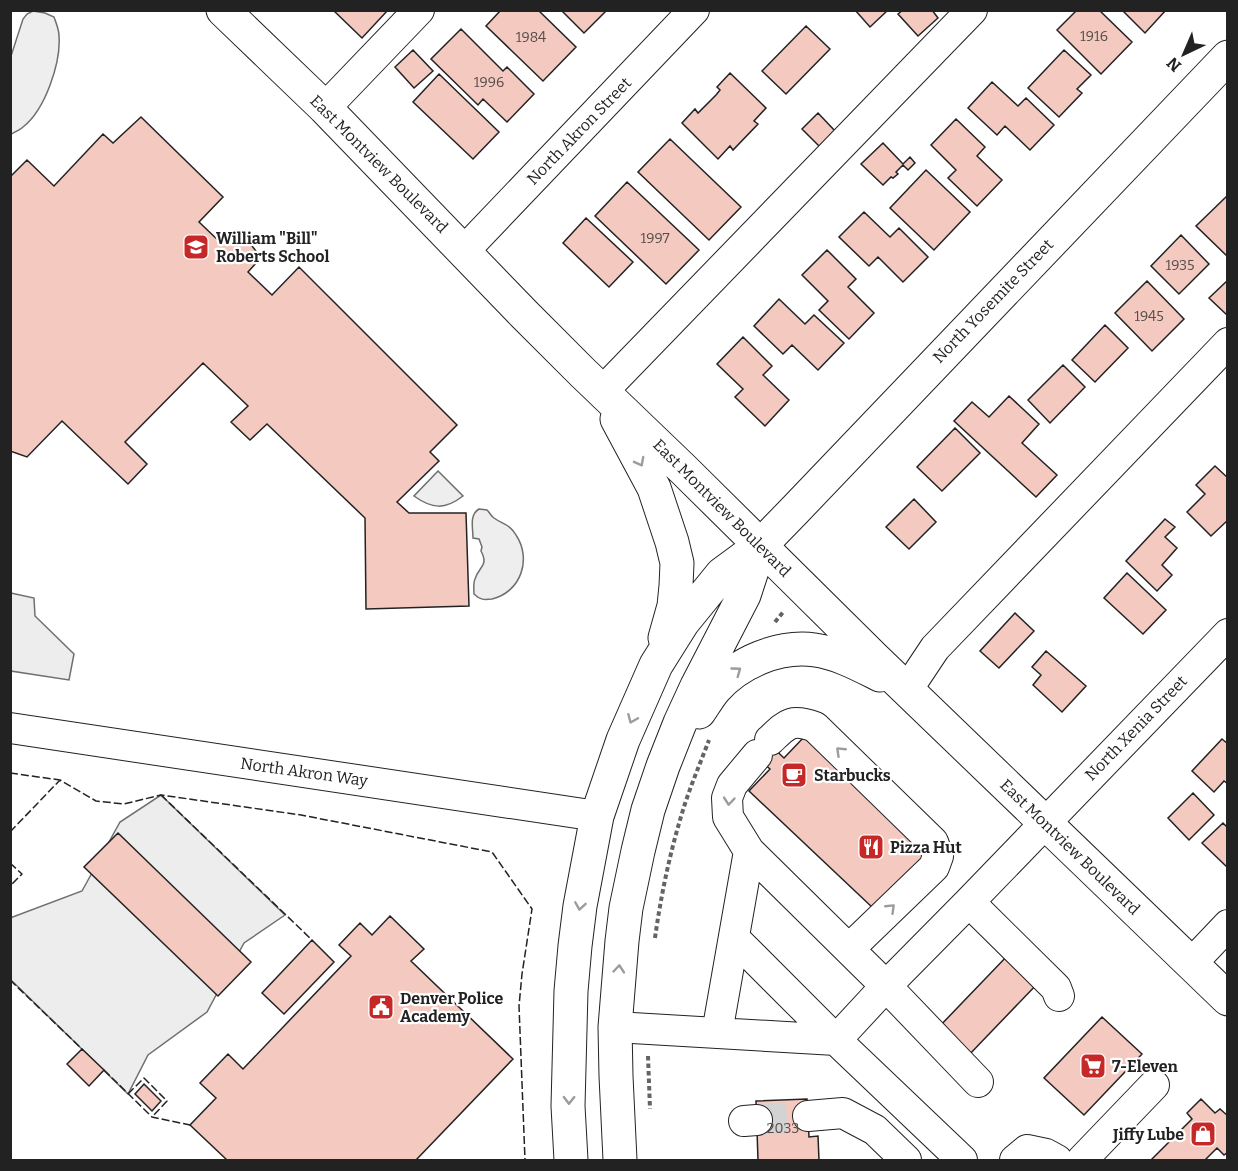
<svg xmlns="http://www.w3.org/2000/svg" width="1238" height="1171" font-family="Bitter,serif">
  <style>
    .green { fill: #eee; stroke: #6f6f6f; stroke-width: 1.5 }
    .parking { fill: #ededed; stroke: #6f6f6f; stroke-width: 1.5 }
    .building { fill: #f3c9c0; stroke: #222; stroke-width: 1.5 }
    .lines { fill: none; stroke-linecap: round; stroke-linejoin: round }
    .minor-tunnel { stroke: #d3d3d3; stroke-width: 30; stroke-dasharray: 30 15; stroke-linecap: butt }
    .minor-casing { stroke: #222; stroke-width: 32 }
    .major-casing { stroke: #222; stroke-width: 35 }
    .path { stroke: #646464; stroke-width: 4; stroke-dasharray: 4.5 3; stroke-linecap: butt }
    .minor { stroke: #fff; stroke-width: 30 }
    .major { stroke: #fff; stroke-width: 33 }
    .fence { stroke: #222; stroke-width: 1.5; stroke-dasharray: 8 3; stroke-linecap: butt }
    .oneway { stroke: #9c9c9c }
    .labels { text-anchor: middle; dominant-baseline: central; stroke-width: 4.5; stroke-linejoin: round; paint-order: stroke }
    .number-label { font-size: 14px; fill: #564c4a }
    .street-label { font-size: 16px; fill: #222; stroke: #fff }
    .poi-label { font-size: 16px; font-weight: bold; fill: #222; stroke: #fff; text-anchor: start }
  </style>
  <rect width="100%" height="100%" fill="#fff"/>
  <!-- green -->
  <path class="green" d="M33,11l12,2 9,4c2,6 5,12 5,19 2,27 -14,74 -36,91 -3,3 -8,5 -12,7v-78l12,-37 4,-5z
    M438,471l25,25c-18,14 -31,13 -49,0z
    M479,509l8,1c3,3 4,6 7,8 8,6 16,6 22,17 16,24 5,57 -24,64 -8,1 -12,1 -18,-5 0,-4 -1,-11 1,-15 4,-13 14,-13 6,-28l1,-4 -3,-8 -6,-1c0,-10 -4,-23 6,-29z"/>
  <!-- parking -->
  <path class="parking" d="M11,593l23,5 1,18 39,38 -5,26 -58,-9z
    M161,795l124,120 -41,28 -37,69 -59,43 -20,39 -117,-114 -1,-62 72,-27 38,-69z"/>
  <!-- building -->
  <path class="building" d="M333,10h55l-26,28z
    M501,10h37l38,37 -33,34 -57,-55z
    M561,10h46l-23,23z
    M855,10h33l-18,17z
    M903,10h29l6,8 -20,18 -20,-22z
    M1077,10h22l33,32 -31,32 -44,-44z
    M1122,10h44l-21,23z
    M806,26l24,23 -44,45 -24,-23z
    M461,29l42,42 4,-4 27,27 -27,28 -24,-23 -5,6 -47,-46z
    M413,50l20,21 -19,17 -19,-21z
    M1064,50l27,25 -14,14 5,4 -23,24 -31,-29z
    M730,73l36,35 -12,13 4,3 -25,26 -3,-4 -12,13 -36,-36 13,-14 3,4 18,-18 4,-5 -3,-3z
    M439,74l60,58 -26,27 -60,-57z
    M992,82l26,24 8,-8 28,27 -24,25 -25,-24 -8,9 -29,-27z
    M818,113l18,19 -15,16 -19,-19z
    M141,117l82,80 -24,25 22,21 8,-9 9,1 10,6 8,10 2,10 -10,11 24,23 27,-28 158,158 -27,27 9,9 -42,41 12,11h57l3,93 -103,3 -1,-91 -98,-94 -17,16 -19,-18 17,-16 -45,-43 -78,79 22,22 -19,20 -66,-63 -35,36 -17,-6v-274l17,-17 27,26 49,-52 10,9z
    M956,119l29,28 -8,9 25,24 -25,26 -29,-28 8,-8 -25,-25z
    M670,139l71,68 -32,33 -71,-68z
    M883,143l20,21 7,-7 5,6 -7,7 -5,-5 -7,7 2,2 -5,4 -2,-1 -8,8 -22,-21z
    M926,170l44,42 -36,38 -44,-42z
    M627,182l72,68 -33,34 -71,-68z
    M1228,195v62l-32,-31z
    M864,212l26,25 9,-9 29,29 -25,25 -25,-25 -9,9 -30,-29z
    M586,218l47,44 -24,25 -46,-44z
    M1181,235l28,29 -30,30 -28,-28z
    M827,250l29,29 -8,8 26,26 -25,26 -30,-29 9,-9 -26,-26z
    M1228,280v36l-19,-18z
    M1147,281l37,38 -32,32 -37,-38z
    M779,299l26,25 9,-9 30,28 -26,27 -26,-25 -9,9 -29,-28z
    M1105,325l23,23 -33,34 -23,-22z
    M743,337l29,29 -9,9 26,25 -24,26 -30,-29 8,-8 -26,-25z
    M1063,365l22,22 -35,36 -22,-23z
    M1009,396l30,28 -17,19 35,32 -21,22 -82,-76 18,-19 17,15z
    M955,428l25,25 -38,38 -25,-24z
    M1215,466l13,12v42l-17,16 -24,-24 18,-18 -9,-9z
    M914,499l22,23 -27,27 -23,-22z
    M1165,519l10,8 -10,10 12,11 -15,17 10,10 -15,16 -31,-30z
    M1127,573l39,37 -23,24 -39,-36z
    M1015,613l19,18 -35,37 -19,-17z
    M1046,651l40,35 -24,26 -29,-27 8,-10 -9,-8z
    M804,737l123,117 -53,55 -125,-118 21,-22 -17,-15 13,-13 18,17z
    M1222,739l6,5v40l-4,-3 -10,11 -22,-21z
    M1193,793l21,22 -25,25 -21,-22z
    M1223,823l5,5v40l-26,-25z
    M118,833l133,129 -33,34 -134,-129z
    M390,916l34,33 -13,12 102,98 -97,101h-189l-37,-35 26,-27 -16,-15 28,-29 15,15 108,-113 -12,-11 21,-22 12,12z
    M312,940l22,22 -50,52 -22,-21z
    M1009,954l30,28 -72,75 -30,-28z
    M1102,1017l40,37 -58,61 -40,-37z
    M82,1049l22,21 -15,16 -22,-22z
    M144,1084l17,17 -9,10 -17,-17z
    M807,1099l2,38 9,-1 1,24h-61l-2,-59z
    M1201,1099l14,14 5,-4 8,7v36l-4,3 -7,-7 -12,12h-54l41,-41 -5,-6z"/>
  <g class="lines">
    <!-- minor-tunnel -->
    <path class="minor-tunnel" d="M757,1120l51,-4"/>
    <!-- minor casing -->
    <g class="minor-casing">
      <path id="minor" d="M325,108l94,-98
        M464,251l230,-241
        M602,392l370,-382
        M907,690l28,-42 293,-305
        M10,728l587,88
        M770,740c17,-16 21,-22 45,-13l118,115 5,14 -4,11 -85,82
        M749,851l-21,-34 -1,-19 5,-13 25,-30
        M969,902l87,86 3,8
        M734,938l102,102 50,-54 83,-84 259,-268
        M1191,964l37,-39
        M615,1027l221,13 126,120
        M717,1033l32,-182 137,135 92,96
        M808,1116l35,-3 32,17 31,30
        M744,1121l13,-1
        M1015,1160l12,-10 19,4 11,6
        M1082,1160l72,-75"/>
    </g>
    <!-- major casing -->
    <g class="major-casing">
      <path id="major" d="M223,10l102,98 200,207 58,58 100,96 191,189 354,341
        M617,419l37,69 18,54 5,21 -1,23 -2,20 -9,32
        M699,712c5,-7 10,-16 16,-23 24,-27 64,-44 100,-39 23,3 45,15 65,25
        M571,1160l-3,-54 3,-115 4,-45 5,-40 17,-90 26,-76 33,-75 27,-43 39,-48 38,-28 35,-36 433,-453
        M620,1160l-4,-84 -1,-49 7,-86 4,-33 12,-57 10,-41 15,-44 17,-43 17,-37 47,-91 16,-49"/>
    </g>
    <!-- path -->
    <path class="path" d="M775,622l9,-11
      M655,938c6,-43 15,-86 28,-128 7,-23 17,-46 26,-70
      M648,1056l2,53"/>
    <!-- minor -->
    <use href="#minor" class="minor"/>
    <!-- major -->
    <use href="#major" class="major"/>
    <!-- fence -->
    <path class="fence" d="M10,773l50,7 36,21 28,3 37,-9 140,20 191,37 40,57 -10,65 -3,32 6,154
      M161,795l151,145
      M10,832l50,-52
      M10,863l12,11 -12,12
      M10,980l72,69
      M104,1070l48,47 38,8
      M128,1094l16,-16 23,23 -15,16"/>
  </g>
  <!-- one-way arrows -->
  <defs><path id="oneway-chevron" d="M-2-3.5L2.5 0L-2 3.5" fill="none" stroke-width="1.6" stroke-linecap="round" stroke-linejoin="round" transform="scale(1.5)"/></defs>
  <g class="oneway">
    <use href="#oneway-chevron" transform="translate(640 462) rotate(62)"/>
    <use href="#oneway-chevron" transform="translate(737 671) rotate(-36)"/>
    <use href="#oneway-chevron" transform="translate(632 719) rotate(113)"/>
    <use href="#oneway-chevron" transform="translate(840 751) rotate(-136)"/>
    <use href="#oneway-chevron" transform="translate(729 801) rotate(95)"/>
    <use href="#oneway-chevron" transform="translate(580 906) rotate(99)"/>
    <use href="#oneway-chevron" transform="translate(891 908) rotate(-44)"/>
    <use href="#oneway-chevron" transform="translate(619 969) rotate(-85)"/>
    <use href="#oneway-chevron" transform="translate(569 1100) rotate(91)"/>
  </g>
  <!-- icons -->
  <defs>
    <g id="school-square" transform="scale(1.35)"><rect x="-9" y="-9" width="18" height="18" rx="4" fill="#c62828" stroke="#fff"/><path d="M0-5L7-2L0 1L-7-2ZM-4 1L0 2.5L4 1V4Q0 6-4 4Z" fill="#fff"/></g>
    <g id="cafe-square" transform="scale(1.35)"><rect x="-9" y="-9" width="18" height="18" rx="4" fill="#c62828" stroke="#fff"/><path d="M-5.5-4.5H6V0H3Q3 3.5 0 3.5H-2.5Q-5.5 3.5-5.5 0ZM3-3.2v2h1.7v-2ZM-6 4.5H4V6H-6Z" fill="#fff"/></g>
    <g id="restaurant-square" transform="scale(1.35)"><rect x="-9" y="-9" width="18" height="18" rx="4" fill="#c62828" stroke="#fff"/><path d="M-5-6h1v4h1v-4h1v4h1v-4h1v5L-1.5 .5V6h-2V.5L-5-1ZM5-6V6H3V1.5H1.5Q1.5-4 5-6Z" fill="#fff"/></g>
    <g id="civic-square" transform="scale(1.35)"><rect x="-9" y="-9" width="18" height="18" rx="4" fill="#c62828" stroke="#fff"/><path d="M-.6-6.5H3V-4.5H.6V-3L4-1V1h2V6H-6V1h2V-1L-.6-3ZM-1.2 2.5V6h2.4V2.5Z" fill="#fff"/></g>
    <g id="supermarket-square" transform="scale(1.35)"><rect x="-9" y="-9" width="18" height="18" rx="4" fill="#c62828" stroke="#fff"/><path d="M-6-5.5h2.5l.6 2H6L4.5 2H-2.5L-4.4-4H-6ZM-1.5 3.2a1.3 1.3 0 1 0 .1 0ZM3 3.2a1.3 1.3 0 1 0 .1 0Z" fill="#fff"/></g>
    <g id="shop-square" transform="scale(1.35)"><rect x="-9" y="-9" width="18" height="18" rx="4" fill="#c62828" stroke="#fff"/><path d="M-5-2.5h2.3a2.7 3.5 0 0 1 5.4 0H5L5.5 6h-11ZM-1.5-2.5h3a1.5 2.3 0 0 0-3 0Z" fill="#fff"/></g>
  </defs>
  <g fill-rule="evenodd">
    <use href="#school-square" x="196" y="247"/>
    <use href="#cafe-square" x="794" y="775"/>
    <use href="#restaurant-square" x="871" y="847"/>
    <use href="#civic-square" x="381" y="1007"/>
    <use href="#supermarket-square" x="1093" y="1066"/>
    <use href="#shop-square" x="1203" y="1134"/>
  </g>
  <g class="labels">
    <!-- number labels -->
    <g class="number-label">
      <text x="1094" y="36">1916</text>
      <text x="531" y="37">1984</text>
      <text x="489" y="82">1996</text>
      <text x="655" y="238">1997</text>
      <text x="1180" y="265">1935</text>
      <text x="1149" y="316">1945</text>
      <text x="783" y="1128">2033</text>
    </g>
    <!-- street labels -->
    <g class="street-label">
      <text transform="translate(579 131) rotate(-46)">North Akron Street</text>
      <text transform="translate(379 164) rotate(45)">East Montview Boulevard</text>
      <text transform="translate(993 301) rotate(-46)">North Yosemite Street</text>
      <text transform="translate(722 508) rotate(45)">East Montview Boulevard</text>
      <text transform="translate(1136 728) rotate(-46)">North Xenia Street</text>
      <text transform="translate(304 772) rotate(8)">North Akron Way</text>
      <text transform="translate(1070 847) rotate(44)">East Montview Boulevard</text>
    </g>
    <!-- poi labels -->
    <g class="poi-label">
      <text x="216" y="238">William "Bill"<tspan x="216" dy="18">Roberts School</tspan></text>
      <text x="814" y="775">Starbucks</text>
      <text x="890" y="847">Pizza Hut</text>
      <text x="400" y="998">Denver Police<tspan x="400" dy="18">Academy</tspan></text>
      <text x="1112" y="1066">7-Eleven</text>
      <text x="1184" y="1134" text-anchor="end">Jiffy Lube</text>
    </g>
  </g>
  <!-- border -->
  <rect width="1238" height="1171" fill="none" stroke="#222222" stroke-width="24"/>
  <!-- north arrow -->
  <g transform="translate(1184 54) rotate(224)" stroke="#ffffff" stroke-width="4.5" paint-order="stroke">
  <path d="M0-4.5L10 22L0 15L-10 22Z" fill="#222222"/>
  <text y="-9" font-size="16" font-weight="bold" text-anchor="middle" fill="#222222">N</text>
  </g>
</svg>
